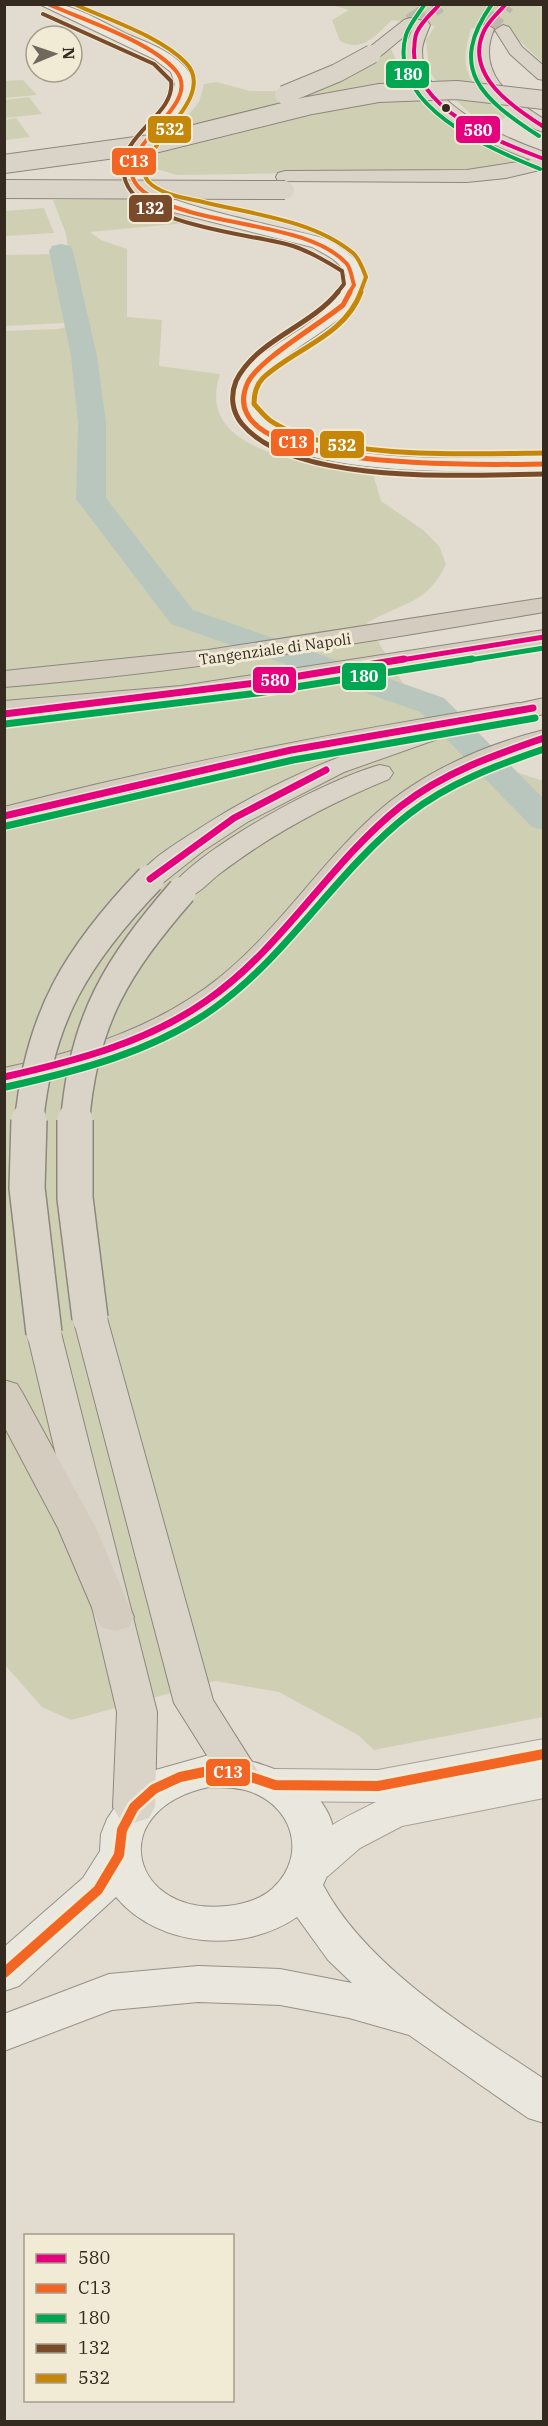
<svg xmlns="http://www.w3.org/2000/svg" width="548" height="2426" font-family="'IBM Plex Serif',serif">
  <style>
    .green { fill: #cfd0b3 }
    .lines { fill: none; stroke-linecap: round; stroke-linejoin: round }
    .canal { fill: #b8c6be; fill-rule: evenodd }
    .trunk-tunnel { stroke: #beb8ac; stroke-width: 18; stroke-dasharray: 18 9; stroke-linecap: butt }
    .tertiary-casing { stroke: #a6a197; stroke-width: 2 }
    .secondary-casing { stroke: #969187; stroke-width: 2 }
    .trunk-casing { stroke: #8c877e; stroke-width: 2 }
    .motorway-casing { stroke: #8c877e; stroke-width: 2 }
    .tertiary { fill: #eae7df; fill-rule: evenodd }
    .secondary { fill: #eae7df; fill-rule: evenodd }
    .trunk { fill: #dad4c8; fill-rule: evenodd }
    .motorway { fill: #d4cdbf; fill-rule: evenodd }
    .trunk-bridge-far2-casing { stroke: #8c877e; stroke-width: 20; stroke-linecap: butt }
    .trunk-bridge-far1-casing { stroke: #8c877e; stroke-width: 31; stroke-linecap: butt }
    .trunk-bridge-casing { stroke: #8c877e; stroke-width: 38; stroke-linecap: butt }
    .trunk-bridge-far2 { stroke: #dad4c8; stroke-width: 18 }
    .trunk-bridge-far1 { stroke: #dad4c8; stroke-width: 28 }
    .trunk-bridge { stroke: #dad4c8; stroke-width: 35 }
    .bus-1-far2-casing { stroke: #f1ead5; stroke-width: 6 }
    .bus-1-far1-casing { stroke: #f1ead5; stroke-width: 8 }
    .bus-1-casing { stroke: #f1ead5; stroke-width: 10 }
    .bus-2-far2-casing { stroke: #f1ead5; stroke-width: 6 }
    .bus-2-far1-casing { stroke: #f1ead5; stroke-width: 8 }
    .bus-2-casing { stroke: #f1ead5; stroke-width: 15 }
    .bus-3-far2-casing { stroke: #f1ead5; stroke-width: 6 }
    .bus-3-far1-casing { stroke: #f1ead5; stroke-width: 8 }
    .bus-3-casing { stroke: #f1ead5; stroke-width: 10 }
    .bus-4-far1-casing { stroke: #f1ead5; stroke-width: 6 }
    .bus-4-casing { stroke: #f1ead5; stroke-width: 8 }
    .bus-5-far1-casing { stroke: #f1ead5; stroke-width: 6 }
    .bus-5-casing { stroke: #f1ead5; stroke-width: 8 }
    .bus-1-far2 { stroke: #e5007d; stroke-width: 4 }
    .bus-1-far1 { stroke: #e5007d; stroke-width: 5 }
    .bus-1 { stroke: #e5007d; stroke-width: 7 }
    .bus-2-far2 { stroke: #f26522; stroke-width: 4 }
    .bus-2-far1 { stroke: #f26522; stroke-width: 5 }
    .bus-2 { stroke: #f26522; stroke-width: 10 }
    .bus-3-far2 { stroke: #00a651; stroke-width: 4 }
    .bus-3-far1 { stroke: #00a651; stroke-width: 5 }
    .bus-3 { stroke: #00a651; stroke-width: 7 }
    .bus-4-far1 { stroke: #7a4b2a; stroke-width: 4 }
    .bus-4 { stroke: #7a4b2a; stroke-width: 5 }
    .bus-5-far1 { stroke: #c68708; stroke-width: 4 }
    .bus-5 { stroke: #c68708; stroke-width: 5 }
    .bus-dot { fill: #342a20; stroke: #f1ead5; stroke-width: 2 }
    .labels { text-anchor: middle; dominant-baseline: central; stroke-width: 6; stroke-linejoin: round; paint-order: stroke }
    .far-street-label { font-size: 15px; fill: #342a20; stroke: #f1ead5 }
    .line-badge { stroke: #f1ead5; stroke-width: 2 }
    .badge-label { font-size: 16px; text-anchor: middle; font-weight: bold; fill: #fff }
  </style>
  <rect width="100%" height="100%" fill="#e1dccf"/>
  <!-- green -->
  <path class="green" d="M332,5h211v58l-35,-33 -37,-2c-15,51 2,54 36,88l-7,5 -14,1 -13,-6 -35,-32 -9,-14 -3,-30 9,-14 -43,-6c-16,15 -29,33 -52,21l-8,-21 17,-10z
    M391,49c33,71 65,77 130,112l-38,8 -38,2 -268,4 -24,-7v-10l46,-56 5,-18 13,-2 33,9h69z
    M23,80l14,15 -32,3v-17z
    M29,97l13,17 -37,4v-18z
    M16,118l14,19 -25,3v-20z
    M136,199l61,23 -107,10 11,8 26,9v68l35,3 -3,46 61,8c-28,82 100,90 153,100l8,27 42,29 16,16 7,18c-18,40 -45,39 -79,59l53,89 93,59 30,10v936l-169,33 -16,-15 -79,-43 -64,-11 -144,39 -29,-13 -37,-42 -1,-1334 54,-2 20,-5 -12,-90 -13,-34z
    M44,208l10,25 -49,3v-25z
    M55,254l9,69 -59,3v-71z"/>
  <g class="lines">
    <!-- canal -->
    <path class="canal" d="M61,244l9,2 3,5 24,105 9,67v75l87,112 251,88 100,101v31l-12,-3 -112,-115 -249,-88 -95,-125 2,-76 -7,-67 -22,-105 3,-5z"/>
    <!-- trunk-tunnel -->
    <path class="trunk-tunnel" d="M410,23l29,-19
      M486,29l20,-25"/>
    <!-- tertiary casing -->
    <g class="tertiary-casing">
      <path id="tertiary" d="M544,1739v59l-142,28 -42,22 -32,28 -15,5 -15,-5 -6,-12c17,-31 54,-47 84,-62l-101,-1 -14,-5 -6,-11 6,-11 14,-5 103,1z"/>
    </g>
    <!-- secondary casing -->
    <g class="secondary-casing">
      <path id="secondary" d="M39,4c7,0 16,-1 23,1 22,5 46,20 67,30 19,8 40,15 55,31 36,38 -66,78 -36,119 14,20 146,44 178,54 122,65 -80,106 -72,164 2,15 20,25 32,30 75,32 177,24 258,24v14c-75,0 -259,9 -307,-55 -11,-15 -2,-37 10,-49 28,-28 91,-49 99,-91 -6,-16 -20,-21 -34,-29l-143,-36 -30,-13 -13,-20v-19l11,-20 34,-41 4,-14 -4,-12 -17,-13z
        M209,1755c72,4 157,44 114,130 44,82 144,143 221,194v44l-16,-5 -119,-83 -60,-17 -69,-13 -82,-3 -86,8 -108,41v-37l105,-40 89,-8 82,3 72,14 -24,-23 -31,-43c-54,37 -138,31 -181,-20l-97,89 -15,5v-44l79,-69 17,-27 1,-17 6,-15 20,-30 25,-18zM209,1787c12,0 25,0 36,3 47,13 64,64 28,98 -13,12 -29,16 -46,18 -96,11 -125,-96 -18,-119z"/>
    </g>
    <!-- trunk casing -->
    <g class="trunk-casing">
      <path id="trunk" d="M410,18l18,4 2,3c-3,8 -8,18 -8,26 0,53 80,86 122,101v17l-38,9 -39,4 -189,-1 -2,-4 2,-4 7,-2 182,-1 64,-10c-44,-17 -126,-52 -126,-109 0,-7 5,-15 7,-21l-34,28h-12l-2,-4 2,-4 38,-30z
        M486,24l8,5c-18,43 15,69 50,90v13c-27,-6 -66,-44 -72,-71 -3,-12 1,-25 8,-35z
        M503,25l6,2 13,20 22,19v14l-6,-1 -28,-25 -15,-24z
        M544,698v16l-98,22 -102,36 -95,49 -46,30 -43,34 -10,2 -10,-2 -4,-6c14,-21 43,-37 64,-51 105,-68 221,-104 344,-130z
        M380,765l9,2 4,6 -4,6c-61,25 -118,55 -171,96 -15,12 -25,27 -46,22l-4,-6c29,-43 161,-113 212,-126z
        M90,1307l12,3 5,8 106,382 46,73 -6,11 -14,5 -14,-5 -51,-81 -101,-385 5,-8z
        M44,1322l12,3 5,8 96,379 -2,95 -6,11 -15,5 -15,-5 -6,-11 4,-95 -90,-379 5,-8z"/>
    </g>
    <!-- motorway casing -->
    <g class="motorway-casing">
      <path id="motorway" d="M544,598v14c-180,31 -358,60 -540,75v-16l204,-21z
        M544,630v15l-363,57 -177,15v-16l177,-15z
        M518,703l9,2 4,6 -4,6 -267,47 -129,28 -127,32v-17c170,-44 341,-76 514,-104z
        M544,730v17c-47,16 -95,34 -134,66 -70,58 -117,139 -190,193 -63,46 -141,64 -216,80v-18c78,-17 154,-41 216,-91 58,-47 99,-112 154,-162 46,-42 109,-70 170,-85z
        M4,1380l13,4 5,8 74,136 38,89 -5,10 -14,4 -14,-4 -5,-10 -38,-89 -54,-102z"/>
    </g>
    <!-- tertiary -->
    <use href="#tertiary" class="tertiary"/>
    <!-- secondary -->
    <use href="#secondary" class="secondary"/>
    <!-- trunk -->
    <use href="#trunk" class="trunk"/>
    <!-- motorway -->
    <use href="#motorway" class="motorway"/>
    <!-- trunk-bridge-far2 casing -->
    <g class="trunk-bridge-far2-casing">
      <path id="trunk-bridge-far2" d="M284,95l53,-22 35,-19
        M4,164l154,-21 149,-37 72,-13 78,-3 87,10
        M4,189l281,1"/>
    </g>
    <!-- trunk-bridge-far1 casing -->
    <g class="trunk-bridge-far1-casing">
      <path id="trunk-bridge-far1" d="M29,1122c10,-106 49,-168 121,-243
        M75,1122c8,-102 42,-156 107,-231"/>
    </g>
    <!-- trunk-bridge casing -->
    <g class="trunk-bridge-casing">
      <path id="trunk-bridge" d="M29,1120l-2,68 17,145
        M75,1120v78l15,120"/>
    </g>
    <!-- trunk-bridge-far2 -->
    <use href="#trunk-bridge-far2" class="trunk-bridge-far2"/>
    <!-- trunk-bridge-far1 -->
    <use href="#trunk-bridge-far1" class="trunk-bridge-far1"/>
    <!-- trunk-bridge -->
    <use href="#trunk-bridge" class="trunk-bridge"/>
    <!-- bus-1-far2 casing -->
    <g class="bus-1-far2-casing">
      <path id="bus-1-far2" d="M440,4c-8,9 -18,17 -23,28 -3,6 -2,12 -3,18 -2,59 85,92 130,109
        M506,4c-8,9 -19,18 -23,29 -18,43 31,75 61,94"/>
    </g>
    <!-- bus-1-far1 casing -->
    <g class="bus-1-far1-casing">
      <path id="bus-1-far1" d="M395,661l149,-24"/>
    </g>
    <!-- bus-1 casing -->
    <g class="bus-1-casing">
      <path id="bus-1" d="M4,714l252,-31 148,-24
        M4,816l287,-66 242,-42
        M150,879l84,-61 92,-48
        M4,1077c71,-16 142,-34 202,-76 77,-53 123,-138 195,-195 42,-33 93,-51 143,-68"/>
    </g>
    <!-- bus-2-far2 casing -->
    <g class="bus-2-far2-casing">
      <path id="bus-2-far2" d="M48,4c36,16 104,38 128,67 32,38 -85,86 -29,123 52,34 162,27 200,70 4,5 5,15 7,21l-5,8"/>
    </g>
    <!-- bus-2-far1 casing -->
    <g class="bus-2-far1-casing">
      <path id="bus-2-far1" d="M350,292l-7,13c-23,19 -83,54 -95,77 -44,94 253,82 296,82"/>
    </g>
    <!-- bus-2 casing -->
    <g class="bus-2-casing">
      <path id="bus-2" d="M4,1973l94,-83 21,-35 3,-25 12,-23 20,-18 26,-12 29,-6 30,2 36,12 103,1 166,-32"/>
    </g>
    <!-- bus-3-far2 casing -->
    <g class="bus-3-far2-casing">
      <path id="bus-3-far2" d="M425,4c-6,9 -16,21 -19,31 -20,71 83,113 134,134
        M492,4c-46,65 -10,95 47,132"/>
    </g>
    <!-- bus-3-far1 casing -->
    <g class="bus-3-far1-casing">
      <path id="bus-3-far1" d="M463,661l81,-13"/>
    </g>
    <!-- bus-3 casing -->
    <g class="bus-3-casing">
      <path id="bus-3" d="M5,724l253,-31 214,-34
        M6,826l287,-66 242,-42
        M6,1087c72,-16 146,-35 207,-78 76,-54 123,-138 196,-195 40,-31 88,-49 135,-65"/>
    </g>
    <!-- bus-4-far1 casing -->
    <g class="bus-4-far1-casing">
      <path id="bus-4-far1" d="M43,14l111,50 17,17c5,35 -54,53 -47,94 8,52 128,58 169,71 18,6 33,15 49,25l2,13 -7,9"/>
    </g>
    <!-- bus-4 casing -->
    <g class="bus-4-casing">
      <path id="bus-4" d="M338,292c-28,35 -82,48 -102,89 -6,15 -4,31 6,43 51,62 226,51 302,50"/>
    </g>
    <!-- bus-5-far1 casing -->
    <g class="bus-5-far1-casing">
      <path id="bus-5-far1" d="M74,4c35,16 86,32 112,59 37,39 -70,96 -34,122 13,10 32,13 47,16 50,13 113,18 154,52 6,5 10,16 13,24l-6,16"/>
    </g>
    <!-- bus-5 casing -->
    <g class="bus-5-casing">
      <path id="bus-5" d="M361,292c-17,45 -66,56 -98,86 -7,7 -9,17 -9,26 6,6 12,15 20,19 59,37 200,31 270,30"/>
    </g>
    <!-- bus-1-far2 -->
    <use href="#bus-1-far2" class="bus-1-far2"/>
    <!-- bus-1-far1 -->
    <use href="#bus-1-far1" class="bus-1-far1"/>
    <!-- bus-1 -->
    <use href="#bus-1" class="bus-1"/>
    <!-- bus-2-far2 -->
    <use href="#bus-2-far2" class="bus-2-far2"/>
    <!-- bus-2-far1 -->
    <use href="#bus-2-far1" class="bus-2-far1"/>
    <!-- bus-2 -->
    <use href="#bus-2" class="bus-2"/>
    <!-- bus-3-far2 -->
    <use href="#bus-3-far2" class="bus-3-far2"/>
    <!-- bus-3-far1 -->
    <use href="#bus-3-far1" class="bus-3-far1"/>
    <!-- bus-3 -->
    <use href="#bus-3" class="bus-3"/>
    <!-- bus-4-far1 -->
    <use href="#bus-4-far1" class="bus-4-far1"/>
    <!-- bus-4 -->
    <use href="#bus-4" class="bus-4"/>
    <!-- bus-5-far1 -->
    <use href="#bus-5-far1" class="bus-5-far1"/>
    <!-- bus-5 -->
    <use href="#bus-5" class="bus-5"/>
  </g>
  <!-- markers -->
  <circle class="bus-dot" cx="446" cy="108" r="5"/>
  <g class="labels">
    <!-- far-street labels -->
    <g class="far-street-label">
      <text transform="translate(275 649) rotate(-8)">Tangenziale di Napoli</text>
    </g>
  </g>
  <g class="line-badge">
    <rect x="385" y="60" width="45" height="29" rx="6" fill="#00a651"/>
    <rect x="147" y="115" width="45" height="29" rx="6" fill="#c68708"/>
    <rect x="455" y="115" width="46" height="29" rx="6" fill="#e5007d"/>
    <rect x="111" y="147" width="46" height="29" rx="6" fill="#f26522"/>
    <rect x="128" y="194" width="45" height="29" rx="6" fill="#7a4b2a"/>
    <rect x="270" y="428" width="45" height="29" rx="6" fill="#f26522"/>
    <rect x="319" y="430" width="46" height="29" rx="6" fill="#c68708"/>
    <rect x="341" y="662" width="46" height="29" rx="6" fill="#00a651"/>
    <rect x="252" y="666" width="45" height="28" rx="6" fill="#e5007d"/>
    <rect x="205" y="1758" width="46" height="29" rx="6" fill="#f26522"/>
  </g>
  <g class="badge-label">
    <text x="408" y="80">180</text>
    <text x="170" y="135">532</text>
    <text x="478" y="136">580</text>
    <text x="134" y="167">C13</text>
    <text x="150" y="214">132</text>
    <text x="293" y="448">C13</text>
    <text x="342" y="451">532</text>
    <text x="364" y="682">180</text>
    <text x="275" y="686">580</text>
    <text x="228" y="1778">C13</text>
  </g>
  <!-- border -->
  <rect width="548" height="2426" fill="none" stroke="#342a20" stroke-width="12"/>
  <!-- legend -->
  <rect x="24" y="2234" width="210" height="168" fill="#f1ead5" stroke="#a59d8d" stroke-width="1.5"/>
  <rect x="36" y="2254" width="30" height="9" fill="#e5007d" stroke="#a59d8d" stroke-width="1.5"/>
  <text x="78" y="2264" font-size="18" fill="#342a20">580</text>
  <rect x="36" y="2284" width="30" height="9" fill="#f26522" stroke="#a59d8d" stroke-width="1.5"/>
  <text x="78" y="2294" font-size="18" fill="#342a20">C13</text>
  <rect x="36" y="2314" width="30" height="9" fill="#00a651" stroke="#a59d8d" stroke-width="1.5"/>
  <text x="78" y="2324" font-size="18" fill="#342a20">180</text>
  <rect x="36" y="2344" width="30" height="9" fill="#7a4b2a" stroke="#a59d8d" stroke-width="1.5"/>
  <text x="78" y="2354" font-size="18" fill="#342a20">132</text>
  <rect x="36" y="2374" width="30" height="9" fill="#c68708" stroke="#a59d8d" stroke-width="1.5"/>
  <text x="78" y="2384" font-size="18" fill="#342a20">532</text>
  <!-- north arrow -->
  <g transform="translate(54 54) rotate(88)"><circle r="28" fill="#f1ead5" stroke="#a59d8d" stroke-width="1.5"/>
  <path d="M0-4.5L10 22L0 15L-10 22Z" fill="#71685d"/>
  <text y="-9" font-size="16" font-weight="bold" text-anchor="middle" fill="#342a20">N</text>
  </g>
</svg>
